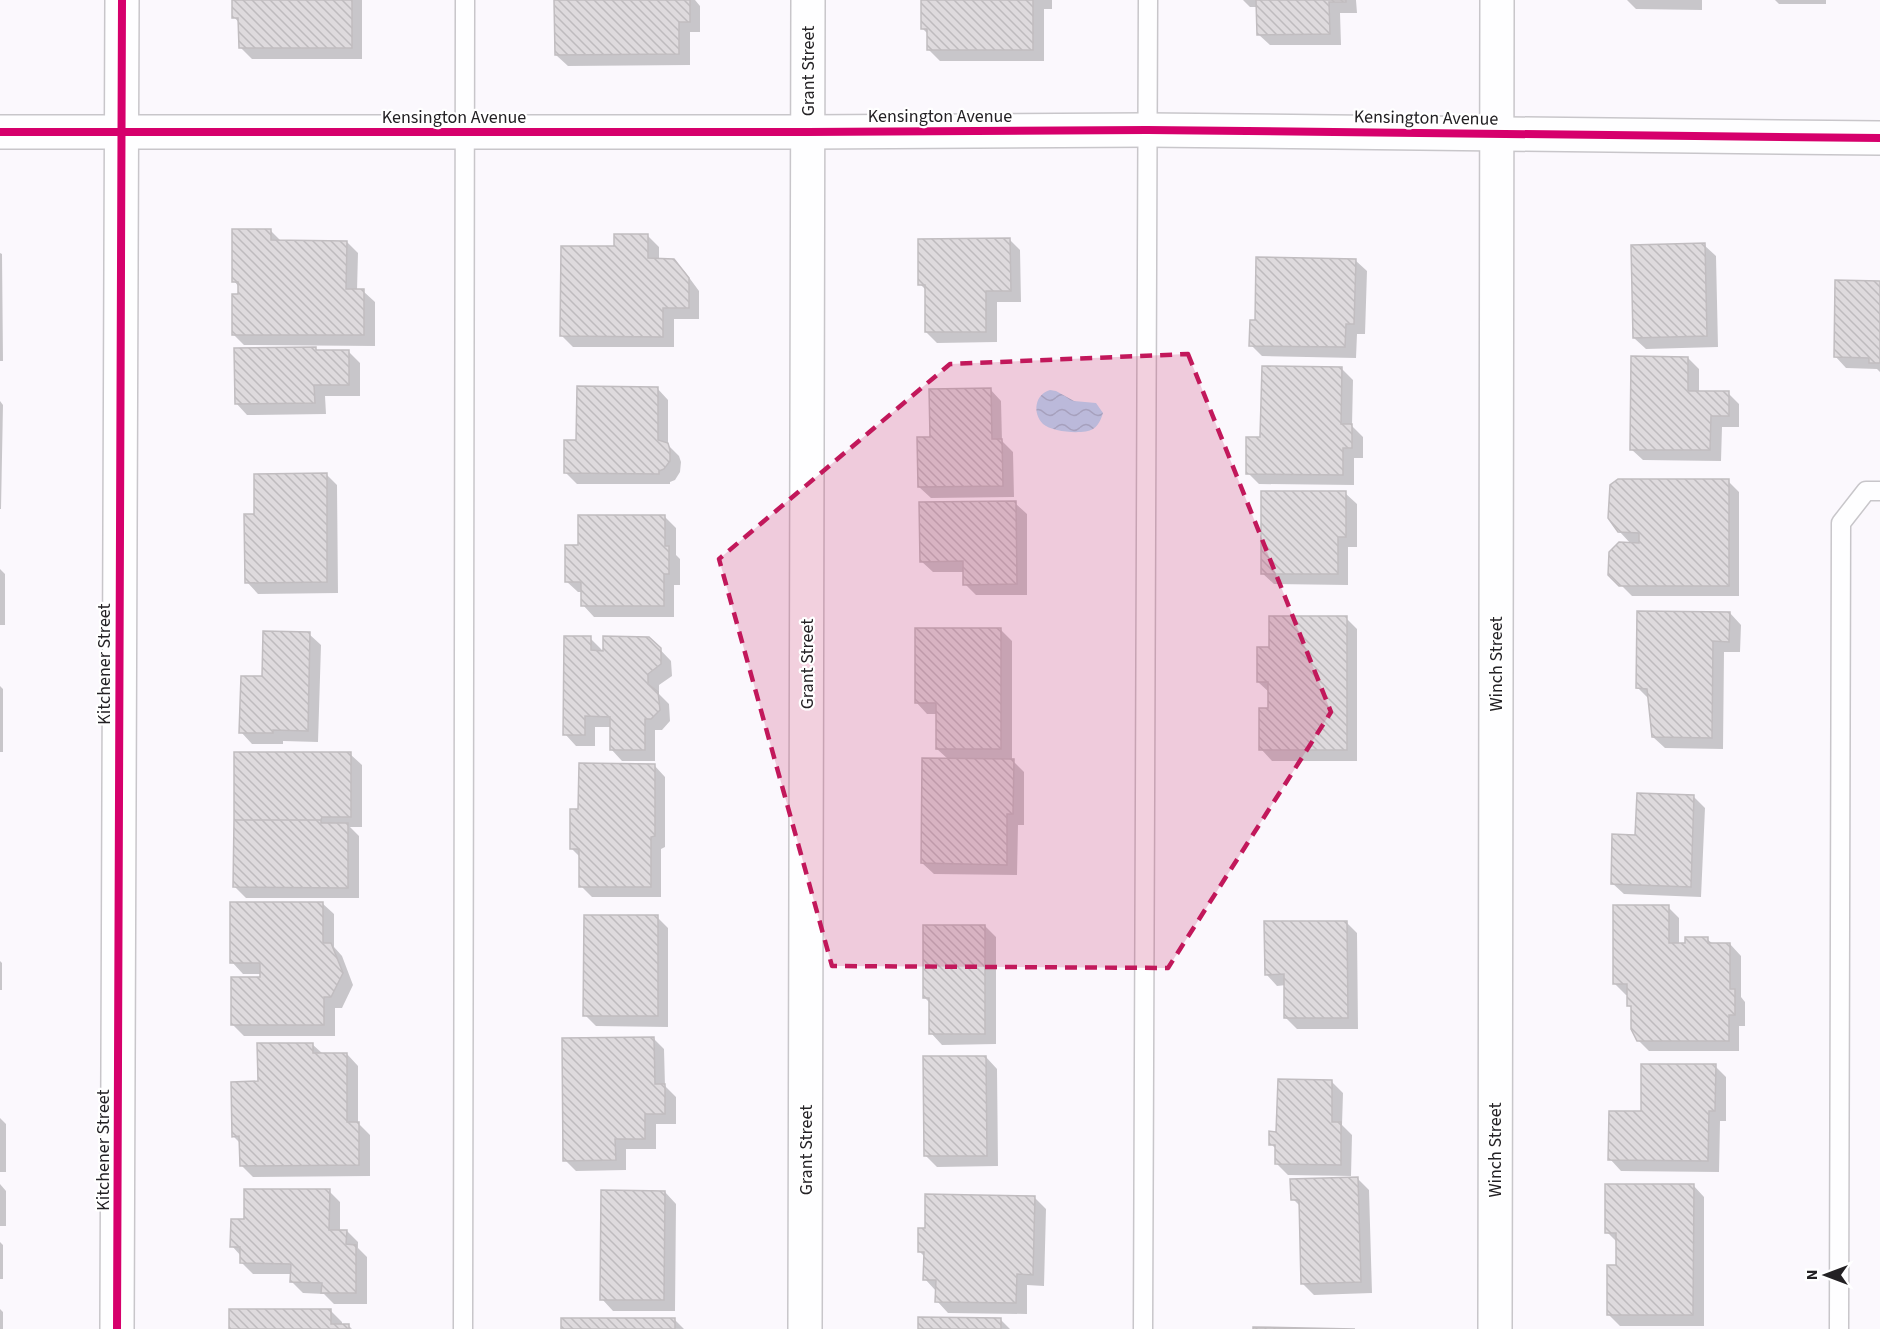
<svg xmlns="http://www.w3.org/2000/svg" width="1880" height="1329" font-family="'Source Sans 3',sans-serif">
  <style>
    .water { fill: url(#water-waves) }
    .shadow { fill: #0003 }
    .building { fill: url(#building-back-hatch); stroke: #c1bdc0; stroke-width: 1.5 }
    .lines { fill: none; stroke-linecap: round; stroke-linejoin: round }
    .lane-casing { stroke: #c8c6ca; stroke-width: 21 }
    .street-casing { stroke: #c8c6ca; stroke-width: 36 }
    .secondary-casing { stroke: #c8c6ca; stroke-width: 36 }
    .lane { stroke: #fefeff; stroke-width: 18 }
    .street { stroke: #fefeff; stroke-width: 33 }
    .secondary { stroke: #fefeff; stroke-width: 33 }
    .cycleway-casing { stroke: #fff; stroke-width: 11 }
    .cycleway { stroke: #d6006c; stroke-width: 8 }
    .marked { fill: #c2185b; fill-opacity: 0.2; stroke: #c2185b; stroke-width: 4.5; stroke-dasharray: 12 8; stroke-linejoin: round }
    .labels { text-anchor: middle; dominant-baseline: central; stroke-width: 4.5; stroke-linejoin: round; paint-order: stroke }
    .street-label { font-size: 18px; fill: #232124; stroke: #fff }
  </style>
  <defs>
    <pattern id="water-waves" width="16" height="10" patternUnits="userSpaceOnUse" patternTransform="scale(1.5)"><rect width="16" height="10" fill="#b9e2fa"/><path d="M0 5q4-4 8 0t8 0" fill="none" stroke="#9fc2d6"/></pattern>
    <pattern id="building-back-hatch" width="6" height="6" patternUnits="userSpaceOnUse" patternTransform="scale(1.5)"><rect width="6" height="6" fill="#dedadd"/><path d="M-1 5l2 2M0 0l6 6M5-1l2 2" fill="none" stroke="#bebbbe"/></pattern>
  </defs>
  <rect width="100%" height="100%" fill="#fbf8fd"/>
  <!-- water -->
  <path class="water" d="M1050,390l6,1 18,10 22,2 7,10c-2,6 -4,12 -10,16 -10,6 -41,3 -50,-5 -11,-11 -8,-30 7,-34z"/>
  <!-- shadow -->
  <path class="shadow" d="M234,0h128v59h-110l-11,-11 -1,-24 -6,-7z
    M556,0h139l5,6v26h-10v33l-122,1 -12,-11z
    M922,0h130v9h-8v52h-104l-12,-12v-15l-6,-6z
    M1243,0h113l1,13h-17l1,32h-71l-12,-11v-27h-8z
    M1627,0h75v10l-66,-1z
    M1775,0h51v4h-47z
    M270,230l12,12h65l11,11 -1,38h6l12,11v44l-131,-1 -11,-11 6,-38v-9l-5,-6z
    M648,236l11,11v13h15l11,12 14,19v28h-25v28h-101l-11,-11 54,-88z
    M1009,239l11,11 1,52h-24v40l-60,1 -11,-11v-42l-6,-6z
    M1704,245l12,11 2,91 -72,2 -12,-11z
    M0,253l2,1 1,107h-3z
    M1355,260l12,11 -2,63h-8l-1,24 -94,-2 -11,-11 6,-24z
    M1880,283v89l-3,-3 -31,-1 -11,-12z
    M315,349l3,3h31l11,11v33h-35l1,18 -79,1 -11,-12z
    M1688,358l11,11v24h29l11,11v23h-17l-1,34 -78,-1 -12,-11z
    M1342,369l11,11 -1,46 11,11v21h-9v27l-95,-1 -11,-11 14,-34z
    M657,388l11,12v45l11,11 2,6 -1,10 -5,8 -5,2v2h-93l-12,-12 13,-30z
    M990,389l11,12 1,40 11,11 1,45 -83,1 -12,-11 12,-49z
    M0,401l3,4 -2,104h-1z
    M326,474l11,11 1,108 -80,1 -11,-12 9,-67z
    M1728,481l11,11v104h-107l-22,-22 21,-30 -12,-13z
    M1345,493l12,11v43h-9v38l-74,-1 -12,-11z
    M1015,503l12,11v81h-51l-11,-11v-12h-32l-12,-11z
    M665,517l11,11v27l4,4v26h-6v32h-80l-11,-12v-13h-5l-12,-11 14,-34z
    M0,569l5,5v51h-5z
    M1730,613l11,12 -1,27h-16l-1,97 -58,-1 -12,-11 -4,-38 -12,-12z
    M1346,618l11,11v132h-85l-11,-12 9,-39v-17l-12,-11 13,-34z
    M1001,630l11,11v119l12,12v53h-6l-1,50 -83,-1 -12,-11 27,-103 -12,-11v-35h-10l-11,-12z
    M309,634l12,11 -3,97 -35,-1v3h-31l-11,-12 22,-55z
    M590,638l14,14 45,-14 22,23 1,15 -13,9v9l10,10 1,17 -8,9h-7v31h-33l-11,-12 1,-22h-17v19h-19l-11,-12z
    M0,686l3,3v63h-3z
    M350,754l12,11v62h-12l9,9v62h-113l-11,-11z
    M654,765l11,12v70l-4,2v48h-69l-11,-11v-28l-9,-9 8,-39z
    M1694,797l11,11 -4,89 -77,-3 -12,-11 25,-46z
    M322,903l12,11v33l8,9 11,29 -11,23h-7v28h-91l-12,-12 30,-46v-4h-19l-11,-12z
    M1668,907l11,11v26l28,-5 6,5h17l11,12v41l4,5v24h-6v25h-90l-11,-11 -5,-31 -4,-3v-11h-3l-11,-11z
    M657,917l11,11v99l-72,-1 -11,-11z
    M1346,922l11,11 1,96h-61l-11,-11v-33l-9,1 -11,-12z
    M985,926l11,11v107l-54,1 -11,-12v-29l-6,-6z
    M0,961l2,2v27h-2z
    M653,1038l11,11 1,37 11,11v27h-20v25h-30v21l-50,1 -11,-11z
    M312,1044l11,10h24l11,12v57l12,12v41l-117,1 -12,-12v-21l-8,-8z
    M986,1057l11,12 1,97 -61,1 -12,-12z
    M1715,1066l11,11v44h-6l-1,51 -98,-1 -11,-12 33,-46z
    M1332,1082l11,11 -1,32 10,10 -1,41 -63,-1 -11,-11v-14l-6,-6 6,-11z
    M0,1118l6,6v48h-6z
    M1358,1179l11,11 3,103 -58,2 -11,-11 -2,-77 -8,-8z
    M0,1184l6,7v35h-6z
    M1693,1185l11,12v129h-84l-12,-12 10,-47v-24l-11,-11z
    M329,1191l11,11v29h7l11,11v6l9,9v47h-33l-10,-10 -21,-1 -11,-11v-8h-39l-12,-12v-6l-9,-10z
    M665,1192l11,12 -1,107h-62l-11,-12z
    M1034,1197l12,12 -2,77 -17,-1v29l-79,-1 -11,-12 -1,-10 -11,-12v-22l-6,-6z
    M0,1242l3,3v34h-3z
    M0,1309l3,3v17h-3z
    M331,1311l11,11v3h6l4,4h-122z
    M674,1319l10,10h-122z
    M1001,1320l9,9h-90z"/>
  <!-- building -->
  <path class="building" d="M232,0h120v48h-113l-1,-30h-6z
    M554,0h136v22h-11v32l-124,1z
    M921,0h112v50h-106v-21h-6z
    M1256,0h90v2h-17l1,32 -73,1z
    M232,229h39v11l76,1 -1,48h18v46h-132v-41h6v-12h-6z
    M614,234h34v24l26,1 15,19v30h-26v29l-103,-1 1,-90h53z
    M1010,238l1,53h-25v41h-61v-47h-7v-46z
    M1705,243l2,93 -74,2 -2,-93z
    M1256,257l100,2 -2,65h-8l-1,23 -96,-1 1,-26h5z
    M1835,280l45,1v82h-11v-5l-35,-1z
    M316,347v3h33v35h-35l1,18 -80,1 -1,-56z
    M1631,356l57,1v34h41v25h-18l-1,34h-80z
    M1262,366l80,1 -1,57h11v24h-9v27l-97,-1v-37h14z
    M577,386l81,1v53l10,3 2,7v11l-6,8 -5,2v3l-95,-1v-33h12z
    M991,388l1,51h10l1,47 -85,1 -1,-50h13l-1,-48z
    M327,473v109l-82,1 -1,-69h10v-40z
    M1618,479h111v107h-110l-11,-11 1,-23 10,-10 20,1v-10l-21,-1 -10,-14 2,-33z
    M1261,491h85v46h-8v37h-77z
    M1016,501l1,83 -54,1v-24l-43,1 -1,-60z
    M578,515h87v31h4v28h-5v32h-83v-24h-16v-37h13z
    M1637,611l93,1 -1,30 -16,-1 -1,97 -60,-1 -5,-48 -11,-1z
    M1269,616h78v134h-88v-42h9v-26h-11v-35h12z
    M915,628h86v121h-65v-46h-21z
    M263,631l47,1 -2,99 -35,-1v3h-34l2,-57h21z
    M564,636h27v14l12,1v-15l46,1 12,11v16l-13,10v10l10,8 2,18 -9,9h-6v31h-35v-33l-25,-1v19h-22z
    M234,752h117v65h-29l-1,3h-87z
    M922,758l92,1 -1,55h-6v51l-86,-2z
    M579,763l76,1v72l-4,1v50h-72v-38h-9v-40h8z
    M1637,793l57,2 -3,92 -80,-3 1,-50 23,1z
    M234,820h87v3h27v65l-115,-1z
    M230,902h93v41h8l12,30 -12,24h-7v28h-93v-48h29v-14h-30z
    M1613,905h56v38h16v-6h23v6h22v46h5v26h-6v26h-92l-6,-12v-23h-4v-22h-14z
    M584,915h74v101h-75z
    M1264,921h83l1,97h-64v-44l-19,1z
    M923,925h62v109h-56v-36h-6z
    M654,1037l1,47h10v30h-20v25h-30l1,21 -53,1 -1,-123z
    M257,1043h56v10h34v69h12v43l-119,1 -1,-30 -7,1 -1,-55 27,-1z
    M923,1056h63l1,100h-63z
    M1641,1064h75l-1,47h-6l-1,50 -100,-1 1,-49h32z
    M1278,1079l54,1v42h9v43l-66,-1v-19h-6v-14l7,1z
    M1358,1177l3,105 -60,2 -2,-84h-8l-1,-21z
    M1605,1184h89l-1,131h-86v-50h9v-32h-11z
    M244,1189h86l-1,41h18l-1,14 10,1v48h-35l1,-10 -32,-1 1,-18 -51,-1v-16h-10l1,-28h13z
    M601,1190l64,1 -1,109h-64z
    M925,1194l110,2 -2,79 -16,-1 -1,29 -81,-1 1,-22h-13l1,-28h-6v-24h7z
    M229,1309h102v15h18v5h-120z
    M918,1317l83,1v11h-83z
    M561,1318h114v11h-114z
    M1253,1327l102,2h-102z"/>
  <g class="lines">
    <!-- lane casing -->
    <g class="lane-casing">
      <path id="lane" d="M463,1329l2,-1329
        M1143,1329l5,-1329
        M1839,1329l2,-806 25,-32h14"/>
    </g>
    <!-- street casing -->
    <g class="street-casing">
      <path id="street" d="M117,1329l5,-1329
        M805,1329l3,-1329
        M1495,1329l2,-1329"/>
    </g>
    <!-- secondary casing -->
    <g class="secondary-casing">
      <path id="secondary" d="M0,132h807l340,-2 733,8"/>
    </g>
    <!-- lane -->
    <use href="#lane" class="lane"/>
    <!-- street -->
    <use href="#street" class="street"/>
    <!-- secondary -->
    <use href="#secondary" class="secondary"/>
    <!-- cycleway casing -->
    <g class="cycleway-casing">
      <path id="cycleway" d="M0,132h807l340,-2 733,8
        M117,1329l5,-1329"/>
    </g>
    <!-- cycleway -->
    <use href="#cycleway" class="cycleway"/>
  </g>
  <!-- marked area -->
  <path class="marked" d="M1188,354l143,358 -163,256 -336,-2 -113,-407 231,-195z"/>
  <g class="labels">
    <!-- street labels -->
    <g class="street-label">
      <text transform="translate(808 71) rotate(-90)">Grant Street</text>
      <text x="940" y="116">Kensington Avenue</text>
      <text x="454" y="117">Kensington Avenue</text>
      <text transform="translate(1426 118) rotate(1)">Kensington Avenue</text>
      <text transform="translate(104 664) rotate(-90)">Kitchener Street</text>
      <text transform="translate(807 664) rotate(-90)">Grant Street</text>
      <text transform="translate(1496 664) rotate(-90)">Winch Street</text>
      <text transform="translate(103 1150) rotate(-90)">Kitchener Street</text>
      <text transform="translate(806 1150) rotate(-90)">Grant Street</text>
      <text transform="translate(1495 1150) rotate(-90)">Winch Street</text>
    </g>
  </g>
  <!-- north arrow -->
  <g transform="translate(1826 1275) rotate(270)" stroke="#ffffff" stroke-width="4.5" paint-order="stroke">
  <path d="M0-4.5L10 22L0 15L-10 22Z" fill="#232124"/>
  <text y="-9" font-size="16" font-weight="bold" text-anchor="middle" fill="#232124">N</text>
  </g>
</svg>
